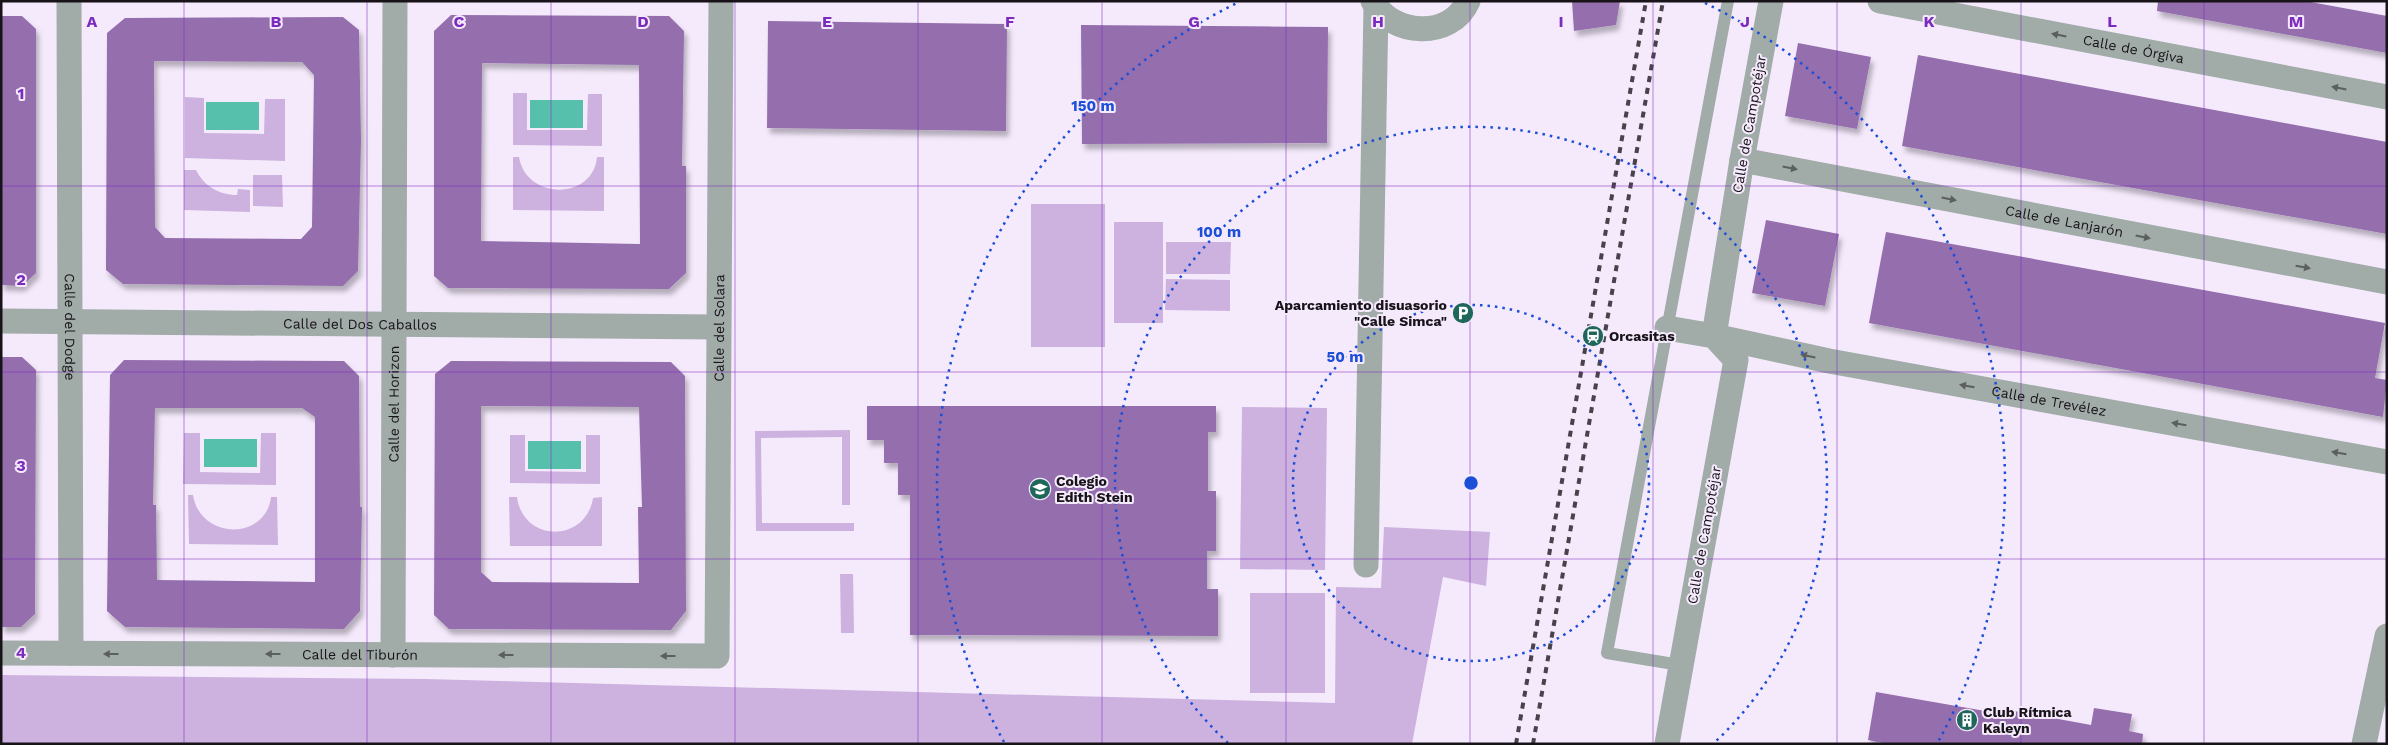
<svg xmlns="http://www.w3.org/2000/svg" width="2388" height="745" font-family="'Work Sans',sans-serif">
  <style>
    .green { fill: #cdb2df }
    .water { fill: #56c0ad }
    .building { fill: #946ead; fill-rule: evenodd; filter: url(#shadow) }
    .lines { fill: none; stroke-linecap: round; stroke-linejoin: round }
    .lane { stroke: #a1aba8; stroke-width: 12 }
    .street { stroke: #a1aba8; stroke-width: 25 }
    .rail { stroke: #48424b; stroke-width: 4; stroke-dasharray: 6 6; stroke-linecap: butt }
    .oneway { fill: #5c5f60 }
    .grid { fill: none; stroke: #7b2cbf; stroke-width: 1; stroke-opacity: 0.55 }
    .ring { fill: none; stroke: #1d4ed8; stroke-width: 2.5; stroke-dasharray: 2.5 5 }
    .labels { text-anchor: middle; dominant-baseline: central; stroke-width: 4; stroke-linejoin: round; paint-order: stroke }
    .street-label { font-size: 14px; fill: #171319; stroke: #f5eafc }
    .poi-label { font-size: 14px; font-weight: bold; fill: #171319; stroke: #f5eafc; text-anchor: start }
    .grid-label { font-size: 16px; text-anchor: middle; font-weight: bold; fill: #7b2cbf; stroke: #f5eafc; stroke-width: 4; stroke-linejoin: round; paint-order: stroke }
    .centre { fill: #1d4ed8; stroke: #f5eafc; stroke-width: 2.5 }
    .ring-label { font-size: 15px; text-anchor: middle; font-weight: bold; fill: #1d4ed8; stroke: #f5eafc; stroke-width: 4; stroke-linejoin: round; paint-order: stroke }
  </style>
  <defs>
    <filter id="shadow"><feDropShadow dx="3" dy="5.5" stdDeviation="2.5" flood-color="#0004"/></filter>
  </defs>
  <rect width="100%" height="100%" fill="#f5eafc"/>
  <!-- green -->
  <path class="green" d="M513,93h14v37h60l1,-36h14v52l-89,-1z
    M185,97l19,1v35l60,1 1,-35h20v62l-100,-3z
    M513,157h6c7,43 74,44 78,0h7v54l-91,-1z
    M184,170h12c8,16 23,25 41,25l1,-6 12,1v22l-66,-2z
    M253,175h29l1,32 -30,-1z
    M1031,204h74v143h-74z
    M1114,222h49v101h-49z
    M1166,242h65l-1,32h-64z
    M1166,279l64,1v31l-65,-1z
    M1242,407l85,1 -2,162 -85,-1z
    M850,430v75h-8v-68l-81,1 1,85h92v8h-98l-1,-100z
    M184,433h16v39l60,1 1,-40h15v52l-93,-1z
    M510,435h15v36l61,1v-37h14v49l-90,-1z
    M188,495h5c7,45 73,46 78,2h6l1,48 -89,-1z
    M509,497h8c6,46 69,46 76,1l9,-1v49h-92z
    M1384,527l106,5 -4,54 -43,-9 -31,167h-1411v-69l425,4 909,24 1,-116 45,1z
    M840,574h13l1,59h-13z
    M1250,593h75v100h-75z"/>
  <!-- water -->
  <path class="water" d="M530,100h53v28h-53z
    M206,102h53v28h-53z
    M204,439h53v28h-53z
    M528,441h53v28h-53z"/>
  <!-- building -->
  <path class="building" d="M1572,1h48l-4,24 -42,6z
    M2158,1h147l82,15v37l-230,-42z
    M451,15l218,1 15,15 -2,135h4v107l-17,16 -221,-1 -14,-12v-245zM482,63l157,2 1,179 -159,-3z
    M1,16h21l14,13v244l-14,13 -21,-1z
    M343,17l16,13 2,110 -3,131 -15,15 -220,-2 -17,-14 1,-237 18,-15zM154,61l148,1 12,13 -2,152 -11,12 -136,-1 -10,-11z
    M768,21l239,3 -1,107 -239,-3z
    M1081,25l247,2 -1,116 -245,1z
    M1798,43l73,14 -14,72 -72,-13z
    M1918,55l469,87v92l-485,-88z
    M1766,220l73,14 -14,72 -73,-13z
    M1886,232l499,91 -10,55 12,2 -4,37 -514,-94z
    M1,357h21l14,13 -1,244 -14,13h-20z
    M124,360l220,1 15,15 1,131h2l-2,104 -16,18 -219,-2 -18,-16 3,-236zM155,408h147l13,9v165l-158,-2 -1,-75h-3z
    M451,361l220,1 14,14 1,235 -15,19 -222,-1 -15,-14 1,-241zM481,406l158,1 3,100h-4l1,76 -147,-1 -11,-10z
    M867,406h349v26h-8v59h8v60h-9v38h11v47l-308,-1v-140h-12v-32h-14v-23h-17z
    M1876,692l132,23 1,-5 82,15 3,-17 38,6 -3,17 14,3 -1,10h-255l-19,-4z"/>
  <g class="lines">
    <!-- lane -->
    <path class="lane" d="M1680,665l-73,-12 121,-652"/>
    <!-- street -->
    <g class="street">
      <path id="s1" d="M69,1l2,652"/>
      <path d="M1373,1c18,35 78,39 95,0"/>
      <path id="s2" d="M1771,1l-29,159 -28,176 115,25 558,101"/>
      <path id="s3" d="M1880,1l507,96"/>
      <path id="s4" d="M1742,160l645,122"/>
      <path id="s5" d="M1,321l717,6"/>
      <path d="M1667,328l47,8 22,24 -69,384"/>
      <path d="M1366,565l10,-559"/>
      <path id="s6" d="M1,653l716,3 4,-655"/>
      <path id="s7" d="M393,655l2,-654"/>
      <path d="M2364,744l23,-108"/>
    </g>
    <!-- rail -->
    <path class="rail" d="M1516,744l130,-743
      M1533,744l130,-743"/>
  </g>
  <!-- one-way arrows -->
  <defs><path id="oneway-solid" d="M-6-.8H1V-3.2L6.5 0L1 3.2V.8H-6Z" transform="scale(1.25)"/></defs>
  <g class="oneway">
    <use href="#oneway-solid" transform="translate(2059 35) rotate(-169)"/>
    <use href="#oneway-solid" transform="translate(2339 88) rotate(-169)"/>
    <use href="#oneway-solid" transform="translate(1790 168) rotate(11)"/>
    <use href="#oneway-solid" transform="translate(1949 199) rotate(11)"/>
    <use href="#oneway-solid" transform="translate(2143 237) rotate(11)"/>
    <use href="#oneway-solid" transform="translate(2303 267) rotate(10)"/>
    <use href="#oneway-solid" transform="translate(1808 356) rotate(-168)"/>
    <use href="#oneway-solid" transform="translate(1967 386) rotate(-170)"/>
    <use href="#oneway-solid" transform="translate(2179 424) rotate(-170)"/>
    <use href="#oneway-solid" transform="translate(2339 453) rotate(-170)"/>
    <use href="#oneway-solid" transform="translate(111 654) rotate(-180)"/>
    <use href="#oneway-solid" transform="translate(273 654) rotate(-180)"/>
    <use href="#oneway-solid" transform="translate(506 655) rotate(-180)"/>
    <use href="#oneway-solid" transform="translate(668 656) rotate(-180)"/>
  </g>
  <!-- grid -->
  <path class="grid" d="M184,1v743M367,1v743M551,1v743M735,1v743M918,1v743M1102,1v743M1286,1v743M1470,1v743M1653,1v743M1837,1v743M2021,1v743M2204,1v743M1,186h2386M1,372h2386M1,559h2386"/>
  <!-- distance rings -->
  <g class="ring">
    <circle cx="1471" cy="483" r="178"/>
    <path d="M1228 743A356 356 0 1 1 1714 743"/>
    <path d="M1004 742A534 534 0 0 1 1237 3M1705 3A534 534 0 0 1 1938 742"/>
  </g>
  <!-- icons -->
  <defs>
    <g id="parking-disc" transform="scale(1.125)"><circle r="9.5" fill="#1f665b" stroke="#f5eafc"/><path d="M-3.5-5.5H1a3.5 3.5 0 0 1 0 7H-1V5.5H-3.5ZM-1-3.4V-.6H.8a1.4 1.4 0 0 0 0-2.8Z" fill="#fff"/></g>
    <g id="station-disc" transform="scale(1.125)"><circle r="9.5" fill="#1f665b" stroke="#f5eafc"/><path d="M-3-6H3Q5-6 5-4V2Q5 4 3 4L4.5 6H3L1.5 4h-3L-3 6H-4.5L-3 4Q-5 4-5 2V-4Q-5-6-3-6ZM-3.5-4v3h7v-3ZM-3.5 1v1.5H-2V1ZM2 1v1.5H3.5V1Z" fill="#fff"/></g>
    <g id="school-disc" transform="scale(1.125)"><circle r="9.5" fill="#1f665b" stroke="#f5eafc"/><path d="M0-5L7-2L0 1L-7-2ZM-4 1L0 2.5L4 1V4Q0 6-4 4Z" fill="#fff"/></g>
    <g id="building-disc" transform="scale(1.125)"><circle r="9.5" fill="#1f665b" stroke="#f5eafc"/><path d="M-4-6H4V6H1V3H-1V6H-4ZM-2.5-4.3h1.7v1.8h-1.7ZM.8-4.3h1.7v1.8H.8ZM-2.5-1h1.7V.8h-1.7ZM.8-1h1.7V.8H.8Z" fill="#fff"/></g>
  </defs>
  <g fill-rule="evenodd">
    <use href="#parking-disc" x="1463" y="313"/>
    <use href="#station-disc" x="1593" y="336"/>
    <use href="#school-disc" x="1040" y="489"/>
    <use href="#building-disc" x="1967" y="720"/>
  </g>
  <g class="labels">
    <!-- street labels -->
    <g class="street-label">
      <text stroke="none"><textPath href="#s3" startOffset="258">Calle de Órgiva</textPath></text>
      <text transform="translate(1749 124) rotate(-80)">Calle de Campotéjar</text>
      <text stroke="none"><textPath href="#s4" startOffset="328">Calle de Lanjarón</textPath></text>
      <text stroke="none"><textPath href="#s5" startOffset="359">Calle del Dos Caballos</textPath></text>
      <text stroke="none"><textPath href="#s1" startOffset="326">Calle del Dodge</textPath></text>
      <text stroke="none"><textPath href="#s6" startOffset="1044">Calle del Solara</textPath></text>
      <text stroke="none"><textPath href="#s2" startOffset="681">Calle de Trevélez</textPath></text>
      <text stroke="none"><textPath href="#s7" startOffset="251">Calle del Horizon</textPath></text>
      <text transform="translate(1704 535) rotate(-80)">Calle de Campotéjar</text>
      <text stroke="none"><textPath href="#s6" startOffset="359">Calle del Tiburón</textPath></text>
    </g>
    <!-- poi labels -->
    <g class="poi-label">
      <text x="1447" y="305" text-anchor="end">Aparcamiento disuasorio<tspan x="1447" dy="16">"Calle Simca"</tspan></text>
      <text x="1609" y="336">Orcasitas</text>
      <text x="1056" y="481">Colegio<tspan x="1056" dy="16">Edith Stein</tspan></text>
      <text x="1983" y="712">Club Rítmica<tspan x="1983" dy="16">Kaleyn</tspan></text>
    </g>
  </g>
  <g class="grid-label">
    <text x="92" y="27">A</text>
    <text x="276" y="27">B</text>
    <text x="459" y="27">C</text>
    <text x="643" y="27">D</text>
    <text x="827" y="27">E</text>
    <text x="1010" y="27">F</text>
    <text x="1194" y="27">G</text>
    <text x="1378" y="27">H</text>
    <text x="1561" y="27">I</text>
    <text x="1745" y="27">J</text>
    <text x="1929" y="27">K</text>
    <text x="2112" y="27">L</text>
    <text x="2296" y="27">M</text>
    <text x="21" y="99">1</text>
    <text x="21" y="285">2</text>
    <text x="21" y="471">3</text>
    <text x="21" y="658">4</text>
  </g>
  <circle cx="1471" cy="483" r="8" class="centre"/>
  <g class="ring-label">
    <text x="1093" y="111">150 m</text>
    <text x="1219" y="237">100 m</text>
    <text x="1345" y="362">50 m</text>
  </g>
  <!-- border -->
  <rect width="2388" height="745" fill="none" stroke="#171319" stroke-width="5"/>
</svg>
